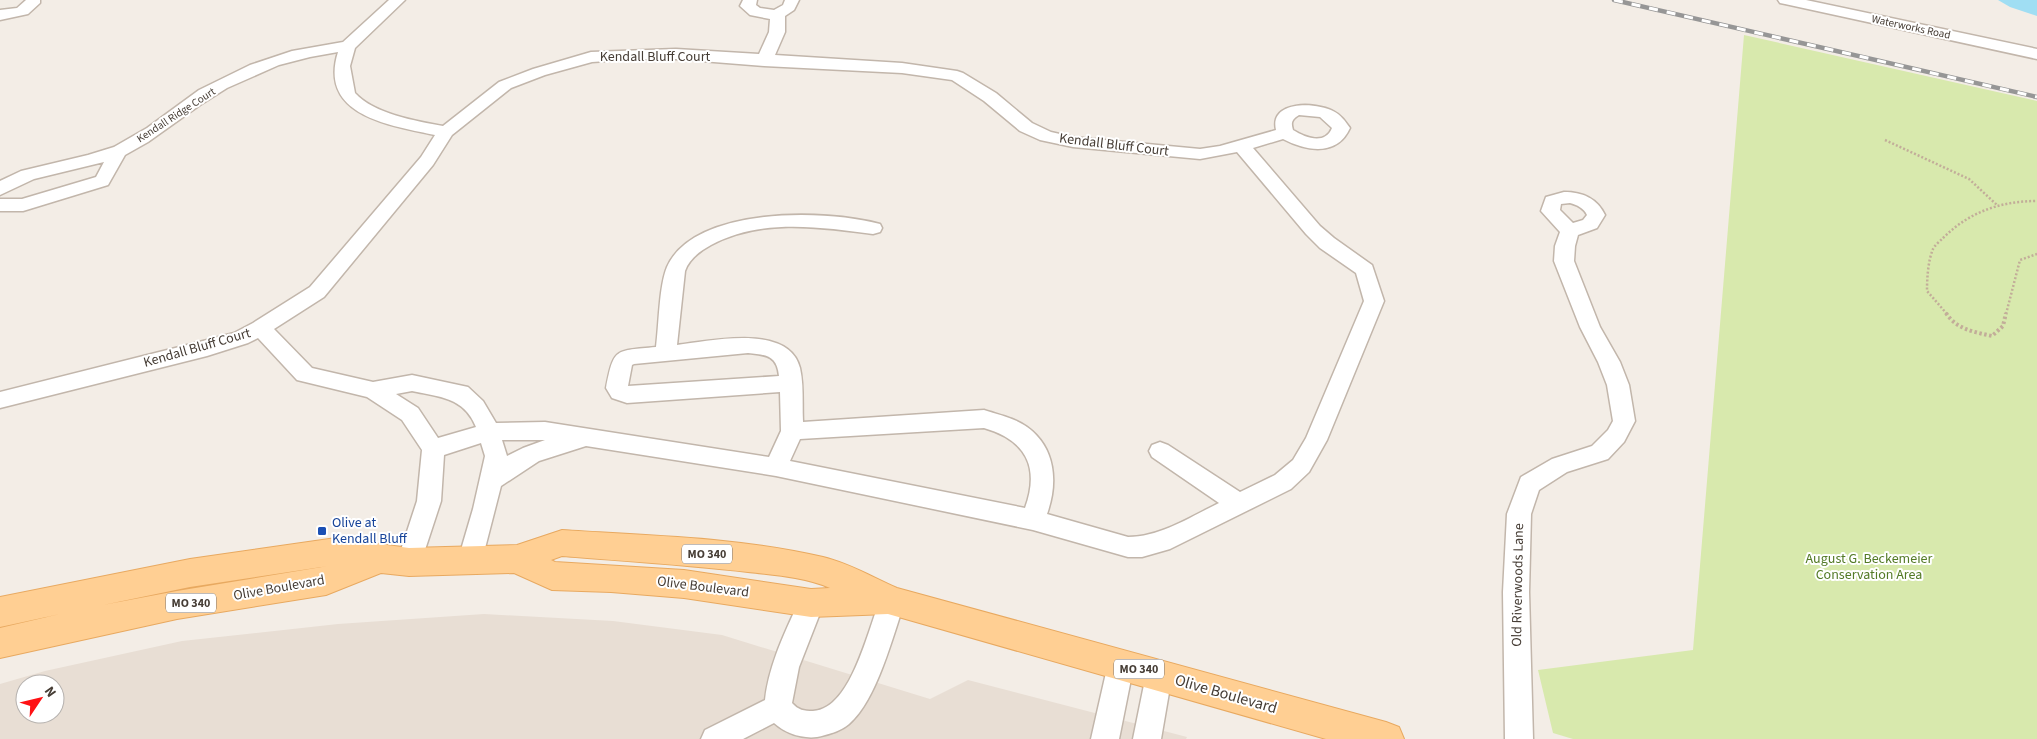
<svg xmlns="http://www.w3.org/2000/svg" width="2037" height="739" font-family="'Source Sans 3',sans-serif">
  <style>
    .residential { fill: #e8ded4; fill-rule: evenodd }
    .green { fill: #d8e9ad }
    .water { fill: #a0def3 }
    .lines { fill: none; stroke-linecap: round; stroke-linejoin: round }
    .minor-casing { stroke: #c2b6ab; stroke-width: 3 }
    .major-casing { stroke: #e8a960; stroke-width: 2 }
    .path-far1 { stroke: #c2ad99; stroke-width: 2.5; stroke-dasharray: 2 2; stroke-linecap: butt }
    .path { stroke: #c2ad99; stroke-width: 4; stroke-dasharray: 2.5 2.5; stroke-linecap: butt }
    .minor { fill: #fff; fill-rule: evenodd }
    .major { fill: #ffcf93; fill-rule: evenodd }
    .rail-casing { stroke: #969696; stroke-width: 4.5 }
    .rail { stroke: #fff; stroke-width: 3; stroke-dasharray: 9; stroke-linecap: butt }
    .transit-dot { fill: #1a4fb4; stroke: #fff; stroke-width: 2 }
    .labels { text-anchor: middle; dominant-baseline: central; stroke-width: 4; stroke-linejoin: round; paint-order: stroke }
    .far-street-label { font-size: 11px; fill: #463d35; stroke: #fff }
    .shield { fill: #fff; stroke: #7e7772; stroke-width: 1 }
    .shield-label { font-size: 12px; font-weight: bold; fill: #463d35 }
    .street-label { font-size: 14px; fill: #463d35; stroke: #fff }
    .transit-label { font-size: 14px; fill: #164399; stroke: #fff; text-anchor: start }
    .park-label { font-size: 14px; fill: #537a26; stroke: #fff }
    .near-street-label { font-size: 16px; fill: #463d35; stroke: #fff }
  </style>
  <rect width="100%" height="100%" fill="#f3ede6"/>
  <!-- residential -->
  <path class="residential" d="M484,614l129,7 109,14 208,64 38,-19 219,57 -1,2h-1186v-55l45,-13 137,-30 156,-17zM25,684h30v30h-30z"/>
  <!-- green -->
  <path class="green" d="M1744,35l293,66v638h-464l-20,-6 -15,-63 155,-20z"/>
  <!-- water -->
  <path class="water" d="M1998,0h39v16l-27,-9z"/>
  <g class="lines">
    <!-- minor casing -->
    <g class="minor-casing">
      <path id="minor" d="M26,0h14v3l-12,11 -28,6v-10l17,-2z
        M389,0h16l-50,48 -5,18 5,27c19,21 61,28 88,33l56,-44 34,-13 58,-17 85,-3 83,5 10,-22 1,-13 -20,-4 -10,-9 3,-6h14l-1,5 4,3 14,2 9,-5 2,-5h14l-5,10 -9,6v16l-10,23 127,8 55,8 6,2 33,20 36,30 19,9 22,5 127,12 20,-3 56,-16c-7,-30 40,-28 57,-19 8,4 12,10 17,17 -13,29 -44,23 -67,11l-30,9 67,78 14,12 38,27 12,36 -57,139 -18,32 -18,17 -121,60 -28,8h-14l-95,-27 -257,-54 -190,-30 -47,15 -38,25 -19,74 -3,7 -9,4 -9,-4 -3,-7 15,-51 12,-53 -4,-13 -37,12 -3,46 -20,61 -3,7 -9,4 -9,-4 -3,-7 20,-61 5,-51 -20,-30 -35,-23 -70,-17 -39,-42 -10,5 -41,13 -207,52v-16l207,-52 27,-7 19,-10 57,-36 111,-130 14,-22c-45,-10 -117,-19 -97,-83l-28,5 -31,8 -52,23 -27,17 -52,37 -23,13 -17,30 -85,26h-23v-12h22l74,-22 8,-15 -70,17 -34,16v-14l21,-10 67,-16 26,-8 33,-19 52,-38 51,-25 42,-14 51,-9zM636,59h40l88,7 138,7 50,7 32,21 36,30 20,9 33,7 127,12 37,-7 69,82 14,14 36,25 8,28 -58,137 -13,22 -18,15 -35,17 -72,-47 -8,-3 -8,3 -3,6 3,6 67,46c-29,14 -59,34 -91,34l-81,-23c11,-31 9,-66 -20,-87 -12,-9 -28,-12 -43,-17l-181,12c-1,-18 1,-37 -3,-54 -11,-45 -90,-27 -123,-23l8,-74c4,-12 15,-20 26,-26 50,-27 109,-18 162,-11l7,-2 2,-4 -2,-4c-54,-15 -186,-18 -213,43 -8,19 -8,58 -11,80 -41,4 -42,0 -50,41l6,10 15,5 153,-11 1,39 -12,26 -224,-35 -49,1 -13,-22 -15,-14 -56,-12 -39,7 -61,-14 -38,-39 50,-32 109,-132 19,-30 59,-47 34,-13 47,-13zM1299,115l21,2 12,11c-7,17 -26,10 -39,2 -2,-7 -2,-10 6,-15zM748,353c18,2 29,2 31,23l-151,10 4,-21 2,-1zM412,391c27,6 52,6 64,36l-38,11 -20,-30 -22,-14zM984,428c42,12 56,39 41,80l-235,-47 10,-22zM502,440h43l-22,8 -16,8z
        M1778,0h28l231,49v10l-252,-55 -5,-1z
        M1564,192c18,0 33,6 41,23l-8,13 -19,7 -3,11 -1,15 26,66 20,35 9,23 6,36 -11,21 -16,17 -41,13 -28,18 -8,24 -2,78 4,147h-28l-2,-147 4,-78 14,-37 31,-18 40,-13 16,-16 5,-9 -6,-36 -9,-23 -18,-35 -26,-66 1,-15 5,-14 -19,-21 5,-14zM1570,203c7,2 14,5 17,12l-4,5 -10,3 -13,-13 1,-6z
        M892,590l9,3 4,8c-12,34 -28,99 -56,123 -8,7 -22,11 -32,13 -15,2 -32,-4 -43,-14l-31,16h-42l4,-9 60,-30c4,-37 22,-72 37,-105l9,-3 9,3 4,8 -25,64 -7,36c6,7 12,8 21,8 40,-2 56,-88 70,-118z
        M1121,652l9,3 4,9 -15,75h-28l17,-75 4,-9z
        M1159,663l9,3 4,9 -11,64h-28l13,-64 4,-9z"/>
    </g>
    <!-- major casing -->
    <g class="major-casing">
      <path id="major" d="M562,530c87,6 176,7 261,27 26,6 51,21 74,31l489,134 13,5 5,12h-78l-438,-125 -77,3 -127,-19 -73,-6 -59,-2 -38,-17 -105,3 -28,-3 -55,22 -149,24 -177,39v-30l60,-14 -60,13v-30l190,-38 146,-21 73,10 108,-3zM562,556c62,5 124,9 186,16 26,3 57,5 82,16l-19,1 -127,-19 -129,-8 -4,-2zM328,566l-151,25 -74,14 87,-18z"/>
    </g>
    <!-- path-far1 -->
    <path class="path-far1" d="M1885,140l84,39 28,26
      M1947,314l-20,-23c0,-13 1,-30 6,-42 2,-4 7,-8 10,-11 26,-26 58,-37 94,-37
      M2006,314l14,-54 17,-6"/>
    <!-- path -->
    <path class="path" d="M1946,313c10,16 28,19 46,23l11,-10 3,-13"/>
    <!-- minor -->
    <use href="#minor" class="minor"/>
    <!-- major -->
    <use href="#major" class="major"/>
    <!-- rail casing -->
    <g class="rail-casing">
      <path id="rail" d="M1614,0l423,97"/>
    </g>
    <!-- rail -->
    <use href="#rail" class="rail"/>
  </g>
  <!-- markers -->
  <rect class="transit-dot" x="317" y="526" width="10" height="10" rx="2.5"/>
  <g class="labels">
    <!-- far-street labels -->
    <g class="far-street-label">
      <text transform="translate(1911 27) rotate(12)">Waterworks Road</text>
      <text transform="translate(176 115) rotate(-33)">Kendall Ridge Court</text>
    </g>
    <!-- shield labels -->
    <g class="shield">
      <rect x="682" y="544.5" width="50" height="19" rx="4"/>
      <rect x="166" y="593.5" width="50" height="19" rx="4"/>
      <rect x="1114" y="659.5" width="50" height="19" rx="4"/>
    </g>
    <g class="shield-label">
      <text x="707" y="554">MO 340</text>
      <text x="191" y="603">MO 340</text>
      <text x="1139" y="669">MO 340</text>
    </g>
    <!-- street labels -->
    <g class="street-label">
      <text x="655" y="57">Kendall Bluff Court</text>
      <text transform="translate(1114 145) rotate(7)">Kendall Bluff Court</text>
      <text transform="translate(197 348) rotate(-16)">Kendall Bluff Court</text>
      <text transform="translate(1518 585) rotate(-89)">Old Riverwoods Lane</text>
      <text transform="translate(703 587) rotate(7)">Olive Boulevard</text>
      <text transform="translate(279 588) rotate(-10)">Olive Boulevard</text>
    </g>
    <!-- transit labels -->
    <g class="transit-label">
      <text x="332" y="523">Olive at<tspan x="332" dy="16">Kendall Bluff</tspan></text>
    </g>
    <!-- park labels -->
    <g class="park-label">
      <text x="1869" y="559">August G. Beckemeier<tspan x="1869" dy="16">Conservation Area</tspan></text>
    </g>
    <!-- near-street labels -->
    <g class="near-street-label">
      <text transform="translate(1226 694) rotate(16)">Olive Boulevard</text>
    </g>
  </g>
  <!-- north arrow -->
  <g transform="translate(40 699) rotate(55)"><circle r="24" fill="#ffffff" stroke="#b5b1ae"/>
  <path d="M0-4L9 19L0 12L-9 19Z" fill="#ff1114"/>
  <text y="-8" font-size="14" font-weight="bold" text-anchor="middle" fill="#463d35">N</text>
  </g>
</svg>
